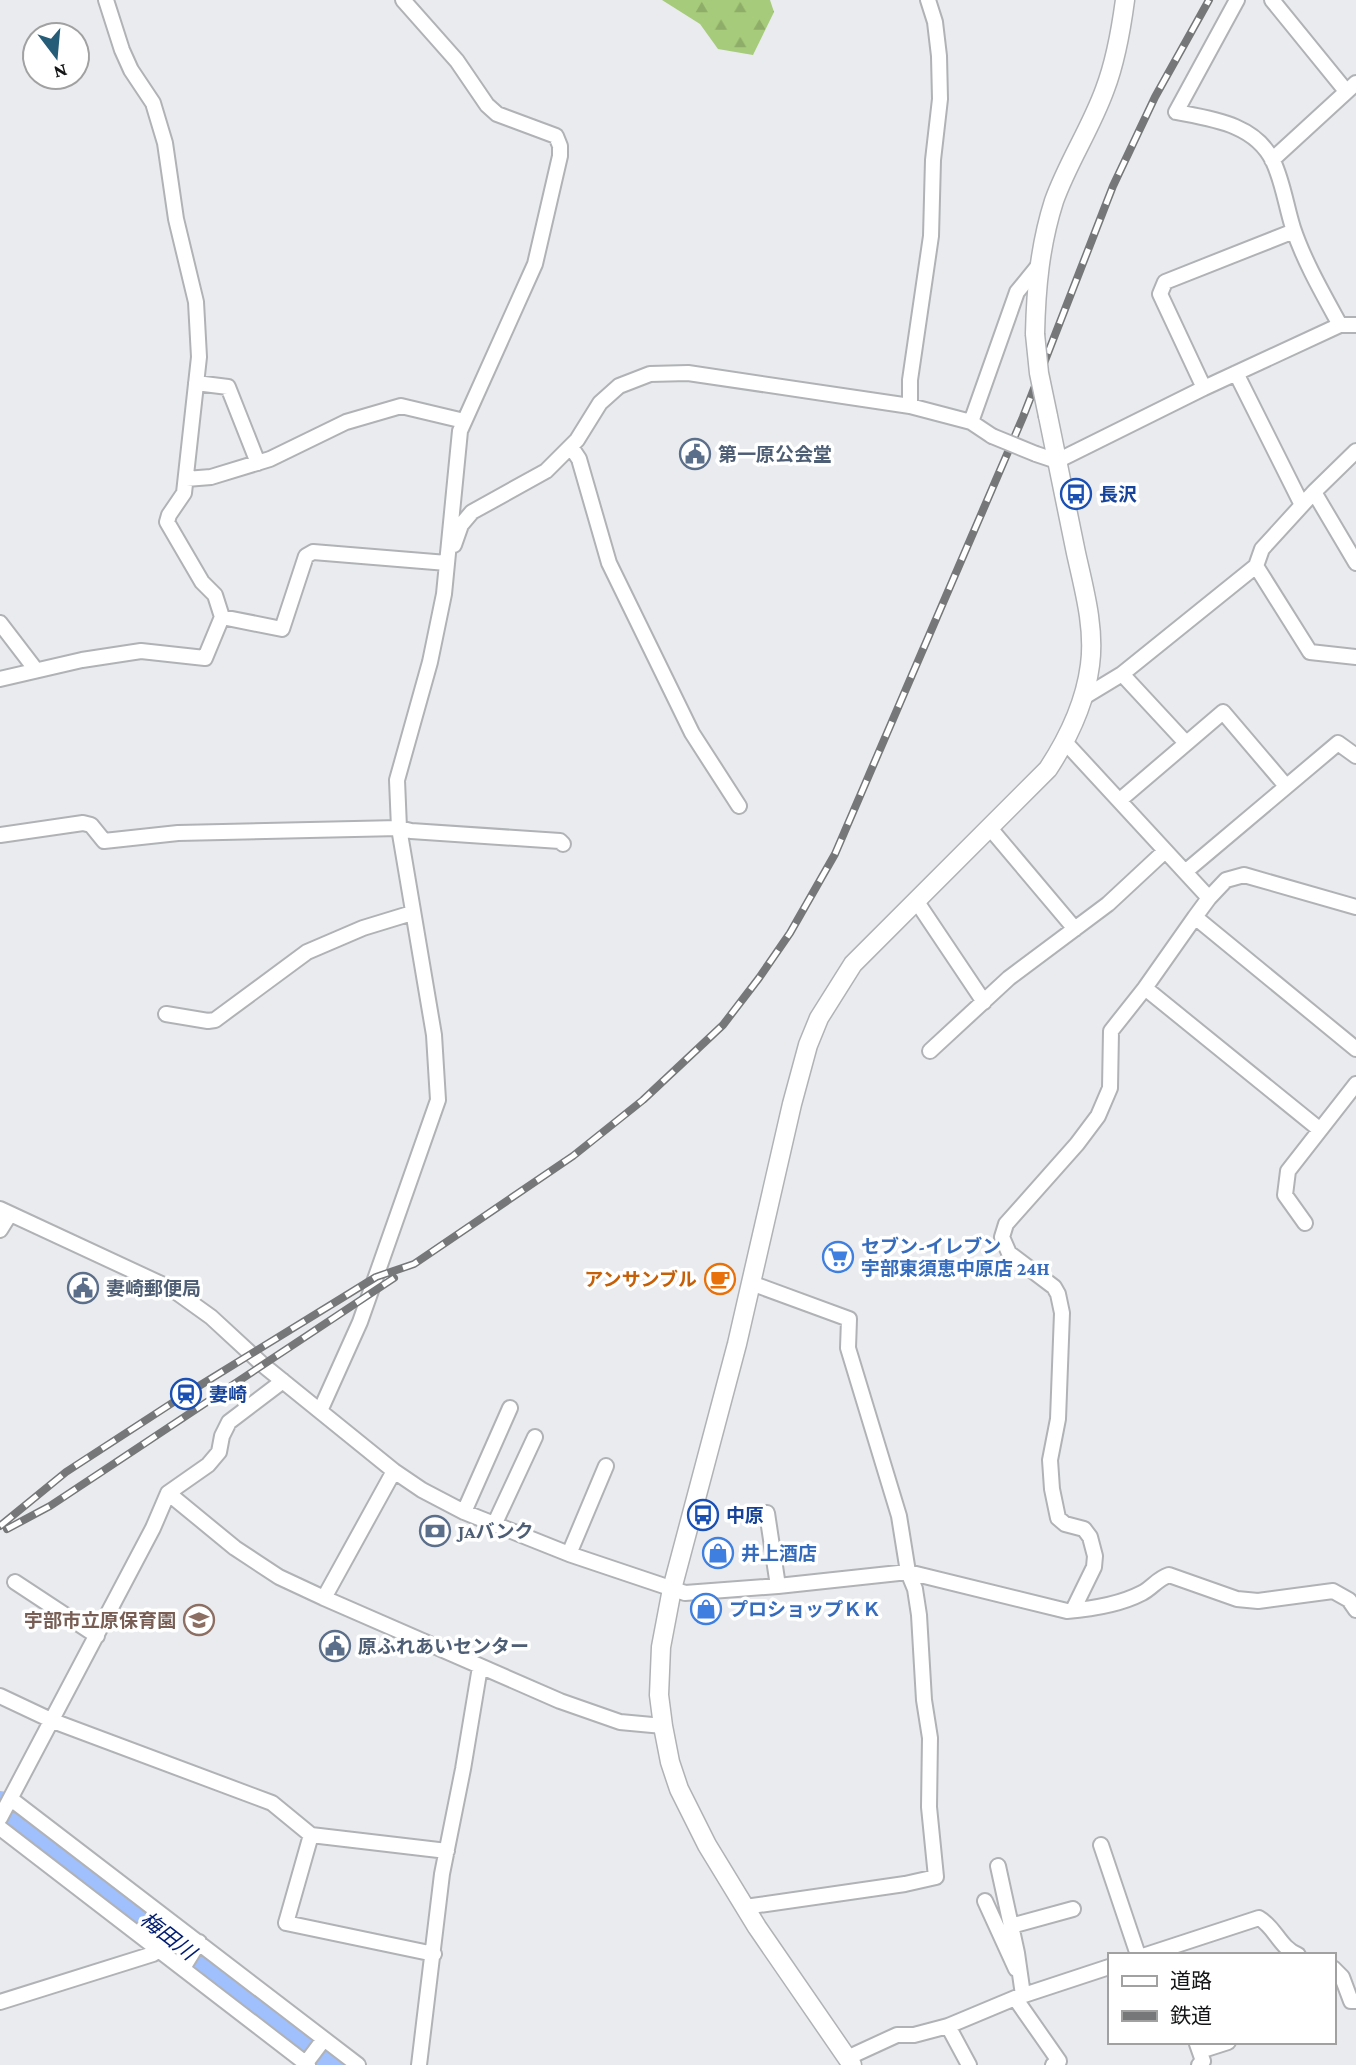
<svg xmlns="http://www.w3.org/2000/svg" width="1356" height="2065" font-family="'Crimson Pro','Noto Sans JP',serif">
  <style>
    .forest { fill: url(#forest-firs) }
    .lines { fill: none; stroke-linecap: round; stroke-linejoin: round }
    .river { stroke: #9fbffd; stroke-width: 32 }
    .minor-casing { stroke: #b0b2b5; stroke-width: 18 }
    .tertiary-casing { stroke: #b0b2b5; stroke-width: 21 }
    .minor { stroke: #fff; stroke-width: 14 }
    .tertiary { stroke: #fff; stroke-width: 18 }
    .rail-casing { stroke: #757779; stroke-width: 8 }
    .rail { stroke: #fff; stroke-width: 5; stroke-dasharray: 16; stroke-linecap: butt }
    .minor-bridge-casing { stroke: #b0b2b5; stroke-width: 18; stroke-linecap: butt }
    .tertiary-bridge-casing { stroke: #b0b2b5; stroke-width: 21; stroke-linecap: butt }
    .minor-bridge { stroke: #fff; stroke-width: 14 }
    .tertiary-bridge { stroke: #fff; stroke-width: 18 }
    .labels { text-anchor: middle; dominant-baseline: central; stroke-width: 7; stroke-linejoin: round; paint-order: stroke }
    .service-label { font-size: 19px; font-weight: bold; fill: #4e5e75; stroke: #fff; text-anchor: start }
    .transit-label { font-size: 19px; font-weight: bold; fill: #164399; stroke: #fff; text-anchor: start }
    .shop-label { font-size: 19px; font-weight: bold; fill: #366cbe; stroke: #fff; text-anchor: start }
    .food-label { font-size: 19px; font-weight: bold; fill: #c56008; stroke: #fff; text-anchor: end }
    .education-label { font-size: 19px; font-weight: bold; fill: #785e54; stroke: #fff; text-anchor: end }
    .water-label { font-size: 21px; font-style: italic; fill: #001c71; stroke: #fff }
  </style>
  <defs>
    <pattern id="forest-firs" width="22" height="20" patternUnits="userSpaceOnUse" patternTransform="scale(1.75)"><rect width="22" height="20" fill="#a6cb7a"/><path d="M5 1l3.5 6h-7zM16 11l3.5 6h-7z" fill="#8ead69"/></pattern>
  </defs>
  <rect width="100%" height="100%" fill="#e9ebee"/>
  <!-- forest -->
  <path class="forest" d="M662,0h108l4,12 -21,43 -35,-6 -18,-25z"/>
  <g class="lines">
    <!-- river -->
    <path class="river" d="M0,1807l75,53 260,205"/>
    <!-- minor casing -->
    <g class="minor-casing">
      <path id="minor" d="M106,0l16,50 9,20 22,33 12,40 11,76 20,83 3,55 -15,136 -15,22 -2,7 35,60 13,13 7,22
        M1237,0l-61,112c36,7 79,12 97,49 10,21 13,45 20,67 11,33 30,66 47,97
        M1272,0l74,91
        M1272,160l84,-77
        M1236,373l66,132
        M196,383l32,4 30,76
        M1204,388l-44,-94 5,-12 129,-51
        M910,406v-26l21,-144 2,-76 7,-61 -1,-43 -4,-34 -7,-22
        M971,422l46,-130 22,-27
        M571,447l8,12 30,104 83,170 47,73
        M1036,454l21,7 147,-73 136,-63h16
        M186,479l25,-2 59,-18 76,-37 55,-16 63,15
        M1314,492l42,71
        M454,545l7,-20 11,-13 74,-41 31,-31 23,-37 19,-17 31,-12 38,-1 222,33 61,16 21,14
        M1256,566l54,86 46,5
        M0,623l36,47
        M1122,674l64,69
        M0,679l82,-19 59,-9 64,7 17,-41 60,12 24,-73 7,-4 134,11
        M1084,697l38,-23 134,-108 6,-17 52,-57 42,-41
        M1065,742l144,156 -14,19 161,132
        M1120,800l103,-88 63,74
        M989,827l86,102
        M0,835l83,-12 8,2 13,16 74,-8 221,-5 12,3 149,10 3,3
        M1185,872l153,-129 18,13
        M1209,898l17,-18 18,-5 112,32
        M917,902l67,100
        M1145,988l174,141
        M166,1014l42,7 7,-1 92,-68 56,-24 49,-15
        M930,1051l79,-73 99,-74 57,-53
        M0,1209l172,80 39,28 52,48 131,106 28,19 42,22 105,42 116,39 93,-7 130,-14 159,39c24,-2 52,-6 75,-18 10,-5 15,-14 27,-18l68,24 21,2 75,-10 16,9 7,10
        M1305,1223l-20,-28 3,-24 68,-87
        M0,1230l10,-16
        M320,1411l40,-89 78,-222 -4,-65 -35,-207 -2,-48 33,-118 14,-68 16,-163 75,-167 25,-108v-10l-4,-10 -59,-22 -10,-9 -30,-44 -54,-61
        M394,1471l-70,127 236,103 60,21 43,4
        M168,1493l67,55 44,29 45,21
        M464,1512l46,-104
        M767,1513l11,73
        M495,1523l40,-86
        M569,1554l37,-88
        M15,1582l82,54
        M1073,1610l21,-43 1,-11 -5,-19 -6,-8 -19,-5 -7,-6 -6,-29 -2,-29 8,-41 4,-106 -4,-19 -4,-7 -45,-34 -7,-16 4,-13 71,-80 21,-28 12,-28 1,-57 34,-43 50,-71
        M0,1696l53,25 219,82 39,32 136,16
        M11,1799l347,266
        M0,1818l153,-290 15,-35 40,-28 11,-13 3,-16 7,-14 54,-41
        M0,1828l308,237
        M311,1835l-25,88 148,31
        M1101,1845l37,110
        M998,1866l19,87 6,42
        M985,1901l31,68
        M745,1907l160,-23 31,-7 -7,-70 1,-69 -6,-38 -5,-85 -4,-26 -7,-17 -9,-56 -51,-168 1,-29 -98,-36
        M1011,1926l62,-17
        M1146,1955l113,-37c16,9 21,30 39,37
        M183,1968l16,-26
        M1333,1968l9,9 9,24h5
        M1015,1998l44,63 -6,4
        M0,2002l153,-48 6,-4
        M948,2026l21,39
        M1197,2044l6,17 -4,4
        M1200,2051l28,-9
        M847,2058l50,-23h17l34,-9 67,-28 94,-31
        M306,2063l18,-24
        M419,2065l23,-191 21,-105 17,-102"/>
    </g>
    <!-- tertiary casing -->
    <g class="tertiary-casing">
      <path id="tertiary" d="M1035,334c1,-46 5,-89 19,-133 14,-39 37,-73 51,-112 11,-29 16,-59 20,-89
        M852,2065l-95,-138 -50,-82 -28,-56 -9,-27 -7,-36 -4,-31 2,-48 11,-58 65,-245 55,-240 16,-59 11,-27 34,-54 195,-195c21,-32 37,-65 42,-104 5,-37 -6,-76 -14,-112 -9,-46 -19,-91 -28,-137"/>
    </g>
    <!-- minor -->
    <use href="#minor" class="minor"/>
    <!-- tertiary -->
    <use href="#tertiary" class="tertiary"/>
    <!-- rail casing -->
    <g class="rail-casing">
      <path id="rail" d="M0,1526l66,-54 120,-78 190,-117 38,-13 159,-108 70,-56 80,-75 36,-47 31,-45 45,-79 188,-437 90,-231 42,-89 54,-97
        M7,1529l43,-23 344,-228"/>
    </g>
    <!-- rail -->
    <use href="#rail" class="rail"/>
    <!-- minor-bridge casing -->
    <g class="minor-bridge-casing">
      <path id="minor-bridge" d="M992,436l44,18"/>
    </g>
    <!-- tertiary-bridge casing -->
    <g class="tertiary-bridge-casing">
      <path id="tertiary-bridge" d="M1035,334l4,39 9,43"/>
    </g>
    <!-- minor-bridge -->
    <use href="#minor-bridge" class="minor-bridge"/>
    <!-- tertiary-bridge -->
    <use href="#tertiary-bridge" class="tertiary-bridge"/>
  </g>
  <!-- icons -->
  <defs>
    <g id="civic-ring" transform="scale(1.575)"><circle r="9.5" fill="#fff" stroke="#5c6f8a" stroke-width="1.5"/><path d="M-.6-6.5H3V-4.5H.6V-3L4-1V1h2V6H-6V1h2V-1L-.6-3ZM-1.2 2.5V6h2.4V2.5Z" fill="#5c6f8a"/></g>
    <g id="bus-ring" transform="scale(1.575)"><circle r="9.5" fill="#fff" stroke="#1a4fb4" stroke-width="1.5"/><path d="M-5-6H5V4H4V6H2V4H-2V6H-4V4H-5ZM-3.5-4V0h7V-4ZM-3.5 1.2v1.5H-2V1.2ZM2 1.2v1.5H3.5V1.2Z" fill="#1a4fb4"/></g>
    <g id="supermarket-ring" transform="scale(1.575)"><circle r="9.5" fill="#fff" stroke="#3f7fe0" stroke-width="1.5"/><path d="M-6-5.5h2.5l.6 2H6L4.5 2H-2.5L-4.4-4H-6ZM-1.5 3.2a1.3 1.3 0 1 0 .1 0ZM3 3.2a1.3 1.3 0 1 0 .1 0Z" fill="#3f7fe0"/></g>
    <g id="cafe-ring" transform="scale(1.575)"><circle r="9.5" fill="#fff" stroke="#e8710a" stroke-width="1.5"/><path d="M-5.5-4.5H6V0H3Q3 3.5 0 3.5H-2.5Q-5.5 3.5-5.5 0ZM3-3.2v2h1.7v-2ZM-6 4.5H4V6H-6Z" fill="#e8710a"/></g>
    <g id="station-ring" transform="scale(1.575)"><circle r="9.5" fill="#fff" stroke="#1a4fb4" stroke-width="1.5"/><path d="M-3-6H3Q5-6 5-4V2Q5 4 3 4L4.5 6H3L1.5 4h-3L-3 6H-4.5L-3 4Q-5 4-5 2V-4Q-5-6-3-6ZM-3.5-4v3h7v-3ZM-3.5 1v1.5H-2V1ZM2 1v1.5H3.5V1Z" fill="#1a4fb4"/></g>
    <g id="bank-ring" transform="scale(1.575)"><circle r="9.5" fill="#fff" stroke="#5c6f8a" stroke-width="1.5"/><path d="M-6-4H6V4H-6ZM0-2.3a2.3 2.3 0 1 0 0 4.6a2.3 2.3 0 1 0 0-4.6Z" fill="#5c6f8a"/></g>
    <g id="shop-ring" transform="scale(1.575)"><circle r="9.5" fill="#fff" stroke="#3f7fe0" stroke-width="1.5"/><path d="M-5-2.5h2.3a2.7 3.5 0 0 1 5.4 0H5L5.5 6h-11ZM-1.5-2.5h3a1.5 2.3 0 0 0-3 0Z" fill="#3f7fe0"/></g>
    <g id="school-ring" transform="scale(1.575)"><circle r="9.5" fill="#fff" stroke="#8d6e63" stroke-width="1.5"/><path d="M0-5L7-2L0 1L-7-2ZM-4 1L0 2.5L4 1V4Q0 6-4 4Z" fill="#8d6e63"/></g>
  </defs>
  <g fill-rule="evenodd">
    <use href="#civic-ring" x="695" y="454"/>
    <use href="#bus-ring" x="1076" y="494"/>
    <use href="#supermarket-ring" x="838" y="1257"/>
    <use href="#cafe-ring" x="720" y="1279"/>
    <use href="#civic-ring" x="83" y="1288"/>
    <use href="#station-ring" x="186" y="1394"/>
    <use href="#bus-ring" x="703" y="1515"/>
    <use href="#bank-ring" x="435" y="1531"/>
    <use href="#shop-ring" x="718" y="1553"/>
    <use href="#shop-ring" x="706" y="1609"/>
    <use href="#school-ring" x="199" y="1620"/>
    <use href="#civic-ring" x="335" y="1646"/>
  </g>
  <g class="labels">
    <!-- service labels -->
    <g class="service-label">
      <text x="718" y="454">第一原公会堂</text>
      <text x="106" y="1288">妻崎郵便局</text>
      <text x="458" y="1531">JAバンク</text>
      <text x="358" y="1646">原ふれあいセンター</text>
    </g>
    <!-- transit labels -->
    <g class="transit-label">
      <text x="1099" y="494">長沢</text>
      <text x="209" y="1394">妻崎</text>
      <text x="726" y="1515">中原</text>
    </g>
    <!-- shop labels -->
    <g class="shop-label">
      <text x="861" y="1246">セブン-イレブン<tspan x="861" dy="22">宇部東須恵中原店 24H</tspan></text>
      <text x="741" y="1553">井上酒店</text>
      <text x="729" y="1609">プロショップＫＫ</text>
    </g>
    <!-- food labels -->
    <g class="food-label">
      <text x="697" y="1279">アンサンブル</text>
    </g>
    <!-- education labels -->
    <g class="education-label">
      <text x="176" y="1620">宇部市立原保育園</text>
    </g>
    <!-- water labels -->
    <g class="water-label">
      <text transform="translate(168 1936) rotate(38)">梅田川</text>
    </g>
  </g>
  <!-- legend -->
  <rect x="1108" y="1953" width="228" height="91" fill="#ffffff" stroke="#a1a1a2" stroke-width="2"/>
  <rect x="1122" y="1976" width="35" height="10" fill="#ffffff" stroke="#a1a1a2" stroke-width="2"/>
  <text x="1170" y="1988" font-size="21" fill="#141516">道路</text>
  <rect x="1122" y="2011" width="35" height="10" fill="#757779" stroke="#a1a1a2" stroke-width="2"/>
  <text x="1170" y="2023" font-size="21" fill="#141516">鉄道</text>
  <!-- north arrow -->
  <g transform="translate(56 56) rotate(164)"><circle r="33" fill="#ffffff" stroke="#a1a1a2" stroke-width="2"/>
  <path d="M0-5L12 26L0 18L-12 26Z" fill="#255c77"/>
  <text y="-10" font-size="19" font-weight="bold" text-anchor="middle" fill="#141516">N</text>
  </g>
</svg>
